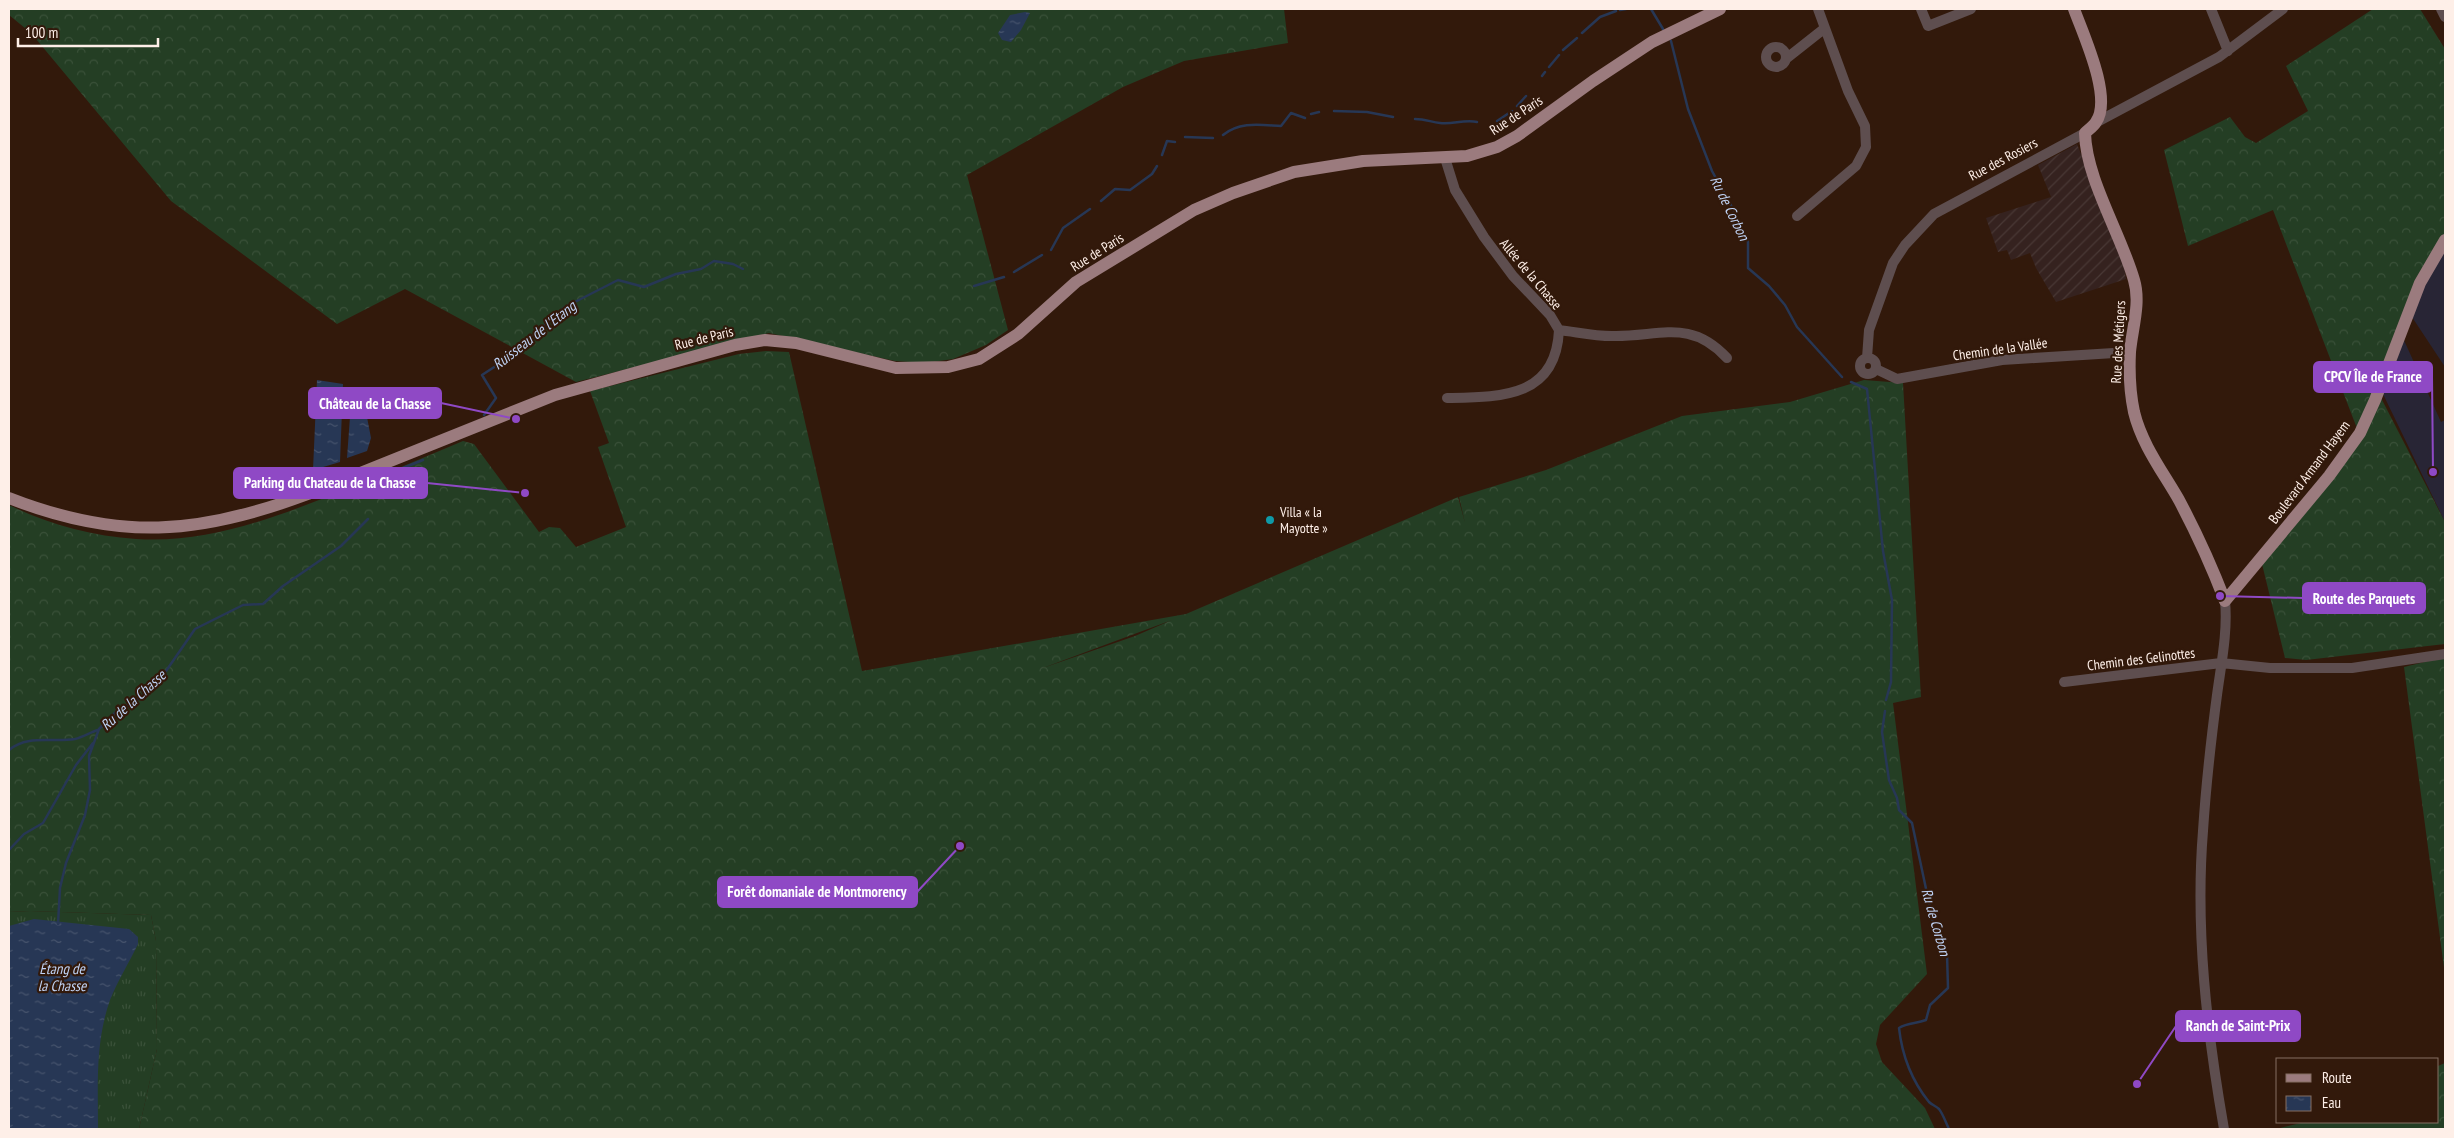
<svg xmlns="http://www.w3.org/2000/svg" width="2454" height="1138" font-family="'PT Sans Narrow',sans-serif">
  <style>
    .industrial { fill: url(#industrial-furrows) }
    .education { fill: #282535 }
    .grass { fill: url(#grass-tufts) }
    .forest { fill: url(#forest-crowns); fill-rule: evenodd }
    .water { fill: url(#water-ripples) }
    .lines { fill: none; stroke-linecap: round; stroke-linejoin: round }
    .stream { stroke: #273755; stroke-width: 2.5 }
    .minor { stroke: #5e4e4f; stroke-width: 10 }
    .major { stroke: #9b7b7e; stroke-width: 12 }
    .culture-dot { fill: #0f9aa8; stroke: #32190b; stroke-width: 2 }
    .labels { text-anchor: middle; dominant-baseline: central; stroke-width: 4.5; stroke-linejoin: round; paint-order: stroke }
    .street-label { font-size: 14px; fill: #feefe8; stroke: #32190b }
    .poi-label { font-size: 14px; fill: #feefe8; stroke: #32190b; text-anchor: start }
    .water-label { font-size: 15px; font-style: italic; fill: #bfd2f4; stroke: #32190b }
    .leader { fill: none; stroke: #8f49c5; stroke-width: 2 }
    .callout-dot { fill: #8f49c5; stroke: #32190b; stroke-width: 2 }
    .callout { fill: #8f49c5; stroke: #8f49c5; stroke-width: 2 }
    .callout-label { font-size: 15px; text-anchor: middle; font-weight: bold; fill: #fff }
  </style>
  <defs>
    <pattern id="industrial-furrows" width="10" height="10" patternUnits="userSpaceOnUse" patternTransform="scale(1.25)"><rect width="10" height="10" fill="#35221f"/><path d="M-1 1l2-2M0 10L10 0M9 11l2-2" fill="none" stroke="#493835"/></pattern>
    <pattern id="grass-tufts" width="24" height="20" patternUnits="userSpaceOnUse" patternTransform="scale(1.25)"><rect width="24" height="20" fill="#243e24"/><path d="M3 7l-1-3M5 7V3M7 7l1-3M15 17l-1-3M17 17v-4M19 17l1-3" fill="none" stroke="#3a5139"/></pattern>
    <pattern id="forest-crowns" width="20" height="18" patternUnits="userSpaceOnUse" patternTransform="scale(1.25)"><rect width="20" height="18" fill="#243e24"/><path d="M2 6a3 3 0 1 1 6 0M12 15a3 3 0 1 1 6 0" fill="none" stroke="#3a5139"/></pattern>
    <pattern id="water-ripples" width="26" height="14" patternUnits="userSpaceOnUse" patternTransform="scale(1.25)"><rect width="26" height="14" fill="#273755"/><path d="M2 4q2-2 4 0t4 0M15 11q2-2 4 0t4 0" fill="none" stroke="#47546d"/></pattern>
  </defs>
  <rect width="100%" height="100%" fill="#32190b"/>
  <!-- industrial -->
  <path class="industrial" d="M2077,144l46,114 3,21 -70,23 -20,-34 -6,-15 -19,7 -4,-10 -9,2 -12,-34 65,-21 -13,-32z"/>
  <!-- education -->
  <path class="education" d="M2445,247v120l-35,-53z
    M2403,338l38,84 4,-2v102l-63,-130z"/>
  <!-- grass -->
  <path class="grass" d="M30,911l121,4 5,26 1,108 -18,80h-130v-217z"/>
  <!-- forest -->
  <path class="forest" d="M9,9h1275l4,34 -104,18 -61,26 -156,88 41,155 -22,15 -33,14 -28,4 -30,-2 -126,-28 -193,49 -171,-93 -68,35 -166,-123 -140,-168 -22,-18z
    M2373,9h47l25,40v186l-87,196 -85,-221 -85,36 -24,-96 66,-33 15,20 11,6 52,-32 -22,-45z
    M766,351l23,1 73,319 324,-57 272,-117 7,26 -6,-26 87,-27 136,-54 108,-14 74,-22 39,3 18,314 -28,6 34,271 -47,51 -4,19 6,18 43,46 10,21h-1796l18,-80 -1,-108 -5,-26 -121,-4 -21,1v-407c39,19 83,31 127,34 69,5 138,-21 201,-46 42,-17 84,-34 126,-52l11,3 65,88 10,-5 11,1 16,19 50,-20 -28,-80 11,-4 -19,-52 149,-37zM1172,620l-37,16 -95,33z
    M2381,398l64,124v122l-139,16 -21,-2 -23,-94z
    M2445,657v318l-41,-308z
    M2445,1063v66h-169l29,-7h133v-56z"/>
  <!-- water -->
  <path class="water" d="M1025,12l5,1 -9,17 -10,12 -9,-2 -4,-7 12,-18z
    M317,380l26,4 -3,78 -27,8z
    M351,403l15,9 5,26 -4,13 -20,7z
    M34,919l95,10 9,8v7c-9,19 -20,36 -28,56 -15,43 -12,84 -12,129h-89v-203z"/>
  <g class="lines">
    <!-- stream -->
    <path class="stream" d="M1651,9l12,20
      M1620,10l6,-1
      M1582,33l18,-16 16,-6
      M1671,41l17,68 24,62 21,38 15,33v26l21,18 16,19 12,22 45,50
      M1563,50l14,-12
      M1549,67l10,-12
      M1542,76l3,-4
      M1517,106l9,-10
      M1334,111l33,1 26,5
      M1311,114l8,-2
      M1415,119c10,0 16,3 25,4 12,2 24,-4 37,-1
      M1497,121l15,-10
      M1223,135c17,-14 38,-10 58,-9l10,-13 14,5
      M1185,137l28,1
      M1162,155l5,-14 8,1
      M1101,201l14,-12 15,1 22,-16 5,-8
      M1051,250l12,-22 27,-19
      M1014,272l28,-17
      M974,286l30,-9
      M1851,382l16,7 16,162 9,49 -1,82 -5,18
      M484,415l12,-17 -14,-23 29,-19 54,-49 53,-27 26,7 32,-13 25,-5 13,-8 19,3 10,5
      M374,487l29,-19 20,-8
      M1885,711l-3,21 7,48 8,18 2,12 13,13 23,108 12,23 1,34 -18,17 -4,15c-10,4 -18,2 -27,8 3,27 13,53 30,74 3,3 7,4 10,7 4,5 7,14 10,20
      M9,750c19,-16 44,-7 66,-11 8,-2 16,-7 23,-9
      M9,850l15,-16 19,-11 33,-58 17,-22
      M58,924l2,-36 6,-25 19,-48 5,-25 -1,-34 10,-27 18,-18 23,-13 26,-27 29,-42 48,-24 20,-1 20,-18 58,-40 27,-27"/>
    <!-- minor -->
    <path class="minor" d="M1921,9l7,17 43,-17
      M2211,9l17,42
      M2441,9l4,8
      M1766 57a10 10 0 1 1 20 0a10 10 0 1 1-20 0Z
      M1787,58l38,-30
      M2097,122l122,-65 64,-48
      M1445,158l10,32 29,47 29,39 37,39 9,15
      M1797,216l59,-50 10,-19 -1,-21 -17,-35 -30,-82
      M1559,330c18,2 38,7 57,6 45,0 75,-17 111,22
      M1860 366a8 8 0 1 1 16 0a8 8 0 1 1-16 0Z
      M1867,358l2,-28 24,-67 12,-18 29,-31 151,-81
      M1876,369l21,10 105,-19 128,-8
      M1447,398c54,-1 109,0 112,-68
      M2064,682l157,-19 49,5h82l93,-14
      M2224,1129c-17,-97 -29,-199 -21,-298 3,-46 8,-91 14,-136 4,-30 11,-64 8,-94"/>
    <!-- major -->
    <path class="major" d="M2074,9c9,25 39,89 22,113 -2,4 -8,8 -11,11 1,46 36,101 49,147 7,23 -2,49 -4,72 -1,20 0,41 4,60 8,33 29,60 45,88 17,32 33,67 46,101l104,-125 31,-43 15,-33 45,-117 25,-43
      M9,498c110,43 189,37 299,-4l247,-99 180,-50 30,-5 31,3 100,25 52,-1 31,-8 39,-25 58,-52 118,-72 39,-17 61,-21 69,-11 104,-5 30,-9 20,-11 76,-55 59,-39 68,-33"/>
  </g>
  <!-- markers -->
  <circle class="culture-dot" cx="1270" cy="520" r="5"/>
  <g class="labels">
    <!-- street labels -->
    <g class="street-label">
      <text transform="translate(1516 115) rotate(-33)">Rue de Paris</text>
      <text transform="translate(2003 159) rotate(-28)">Rue des Rosiers</text>
      <text transform="translate(1097 252) rotate(-32)">Rue de Paris</text>
      <text transform="translate(1531 274) rotate(50)">Allée de la Chasse</text>
      <text transform="translate(704 338) rotate(-14)">Rue de Paris</text>
      <text transform="translate(2118 342) rotate(-87)">Rue des Métigers</text>
      <text transform="translate(2000 349) rotate(-8)">Chemin de la Vallée</text>
      <text transform="translate(2309 472) rotate(-53)">Boulevard Armand Hayem</text>
      <text transform="translate(2141 659) rotate(-7)">Chemin des Gelinottes</text>
    </g>
    <!-- poi labels -->
    <g class="poi-label">
      <text x="1280" y="512">Villa « la<tspan x="1280" dy="16">Mayotte »</tspan></text>
    </g>
    <!-- water labels -->
    <g class="water-label">
      <text transform="translate(1730 208) rotate(64)">Ru de Corbon</text>
      <text transform="translate(534 335) rotate(-38)">Ruisseau de l'Etang</text>
      <text transform="translate(133 700) rotate(-42)">Ru de la Chasse</text>
      <text transform="translate(1936 922) rotate(74)">Ru de Corbon</text>
      <text x="62" y="968">Étang de<tspan x="62" dy="17">la Chasse</tspan></text>
    </g>
  </g>
  <!-- callouts -->
  <path class="leader" d="M2433 472L2432 377M516 419L441 403M525 493L427 483M2220 596L2303 598M960 846L917 892M2137 1084L2176 1026"/>
  <g class="callout-dot">
    <circle cx="2433" cy="472" r="5"/>
    <circle cx="516" cy="419" r="5"/>
    <circle cx="525" cy="493" r="5"/>
    <circle cx="2220" cy="596" r="5"/>
    <circle cx="960" cy="846" r="5"/>
    <circle cx="2137" cy="1084" r="5"/>
  </g>
  <g class="callout">
    <rect x="2314" y="362" width="118" height="30" rx="5"/>
    <rect x="309" y="388" width="132" height="30" rx="5"/>
    <rect x="234" y="468" width="193" height="30" rx="5"/>
    <rect x="2303" y="583" width="122" height="30" rx="5"/>
    <rect x="718" y="877" width="199" height="30" rx="5"/>
    <rect x="2176" y="1011" width="124" height="30" rx="5"/>
  </g>
  <g class="callout-label">
    <text x="2373" y="382">CPCV Île de France</text>
    <text x="375" y="409">Château de la Chasse</text>
    <text x="330" y="488">Parking du Chateau de la Chasse</text>
    <text x="2364" y="604">Route des Parquets</text>
    <text x="817" y="897">Forêt domaniale de Montmorency</text>
    <text x="2238" y="1031">Ranch de Saint-Prix</text>
  </g>
  <!-- border -->
  <rect width="2454" height="1138" fill="none" stroke="#feefe8" stroke-width="20"/>
  <!-- legend -->
  <rect x="2276" y="1058" width="162" height="65" fill="#32190b" stroke="#846f63"/>
  <rect x="2286" y="1074" width="25" height="8" fill="#9b7b7e" stroke="#846f63"/>
  <text x="2322" y="1083" font-size="15" fill="#feefe8">Route</text>
  <rect x="2286" y="1096" width="25" height="15" fill="url(#water-ripples)" stroke="#846f63"/>
  <text x="2322" y="1108" font-size="15" fill="#feefe8">Eau</text>
  <!-- scale -->
  <path d="M18 38v8h140v-8" fill="none" stroke="#feefe8" stroke-width="2.5"/>
  <text x="25" y="38" font-size="15" fill="#feefe8" stroke="#32190b" stroke-width="4" paint-order="stroke">100 m</text>
</svg>
